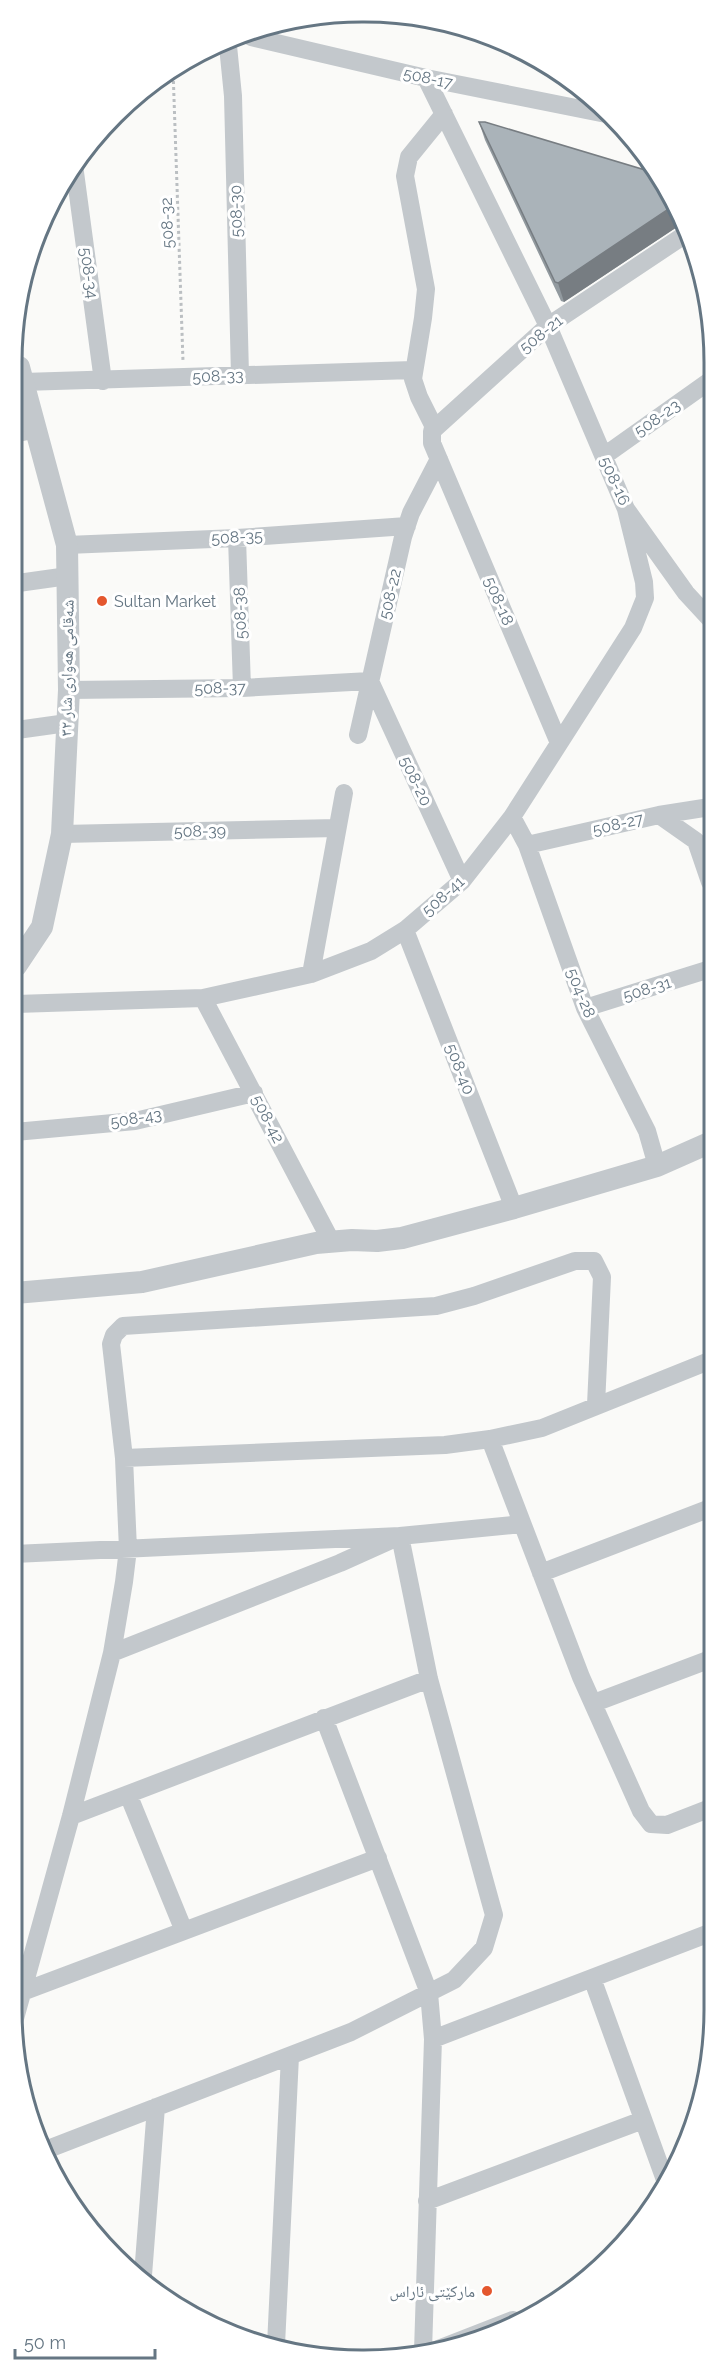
<svg xmlns="http://www.w3.org/2000/svg" width="726" height="2373" font-family="Raleway,'Noto Naskh Arabic',sans-serif">
  <style>
    .lines { fill: none; stroke-linecap: round; stroke-linejoin: round }
    .path { stroke: #bbbfc2; stroke-width: 3; stroke-dasharray: 3 3; stroke-linecap: butt }
    .minor { stroke: #c3c8cc; stroke-width: 18 }
    .tertiary { stroke: #c3c8cc; stroke-width: 22 }
    .wall { fill: #929a9f }
    .shaded-wall { fill: #777d82 }
    .building { fill: #aab3b9; stroke: #777d82; stroke-width: 1.5 }
    .poi-dot { fill: #e4572e; stroke: #fff; stroke-width: 2 }
    .labels { text-anchor: middle; dominant-baseline: central; stroke-width: 6; stroke-linejoin: round; paint-order: stroke }
    .street-label { font-size: 16px; fill: #657683; stroke: #fff }
    .poi-label { font-size: 16px; fill: #657683; stroke: #fff; text-anchor: start }
    .rim { fill: none; stroke: #657683; stroke-width: 3 }
  </style>
  <rect width="100%" height="100%" fill="#fafaf8"/>
  <g class="lines">
    <!-- path -->
    <path class="path" d="M173,69l10,292"/>
    <!-- minor -->
    <path class="minor" d="M251,37l175,41 180,36
      M228,46l5,50 7,279
      M426,78l122,248 78,183 60,84 24,26
      M74,165l29,216
      M23,382l390,-12
      M434,427l-15,-30 -6,-18 10,-61 3,-29 -21,-113 4,-19 35,-43
      M18,433l19,-4
      M604,456l107,-76
      M237,538l5,150
      M67,545l170,-7 170,-12
      M18,583l50,-7
      M69,690l173,-2 128,-7 92,200
      M17,730l50,-7
      M358,735l45,-198 8,-24 28,-54
      M559,743l-127,-300v-12l116,-105 138,-92
      M659,815l37,26 14,41
      M512,817l15,28 58,163 62,123 10,35
      M62,834l275,-6
      M527,845l132,-30 51,-8
      M405,930l109,278
      M311,974l33,-181
      M203,998l128,243
      M16,1004l187,-6 108,-24 60,-23 34,-21 57,-49 50,-64 121,-189 12,-30 -1,-16 -18,-73
      M585,1008l125,-39
      M15,1132l120,-11 119,-28
      M490,1439l91,238 60,134 10,13 16,1 41,-16
      M124,1458l321,-13 45,-6 52,-11 167,-67
      M14,1554l386,-18 29,143 65,236 -10,33 -30,32 -103,52 -308,119
      M541,1573l167,-64
      M112,1653l228,-90 60,-27 122,-12
      M594,1703l114,-43
      M324,1718l105,275 4,46 -10,312
      M128,1794l56,137
      M71,1816l358,-137
      M12,1967l3,34
      M592,1978l73,202
      M22,1992l356,-134
      M14,2022l57,-206 41,-163 12,-71 4,-33 -4,-91 -13,-114 3,-9 9,-9 313,-20 38,-10 101,-35h19l8,16 -6,128
      M433,2039l274,-105
      M427,2201l216,-81
      M143,2275l13,-168
      M276,2345l14,-289
      M436,2350l77,-30"/>
    <!-- tertiary -->
    <path class="tertiary" d="M16,966l26,-39 20,-93 7,-144 -2,-145 -48,-178
      M15,1293l127,-11 174,-39 36,-3 25,1 25,-3 112,-30 143,-42 52,-23"/>
  </g>
  <!-- wall -->
  <path class="wall" d="M479,122l176,51 23,35 5,16 -3,1 -116,77 -3,-1 -76,-161z"/>
  <!-- shaded-wall -->
  <path class="shaded-wall" d="M673,206l7,19 -116,77 -6,-19z"/>
  <!-- building -->
  <path class="building" d="M479,122h6l170,51 21,33h-3l-115,77 -3,-1z"/>
  <!-- markers -->
  <g class="poi-dot">
    <circle cx="102" cy="601" r="6"/>
    <circle cx="487" cy="2291" r="6"/>
  </g>
  <g class="labels">
    <!-- street labels -->
    <g class="street-label">
      <text transform="translate(428 78) rotate(12)">508-17</text>
      <text transform="translate(236 211) rotate(-91)">508-30</text>
      <text transform="translate(167 223) rotate(-92)">508-32</text>
      <text transform="translate(89 273) rotate(82)">508-34</text>
      <text transform="translate(541 334) rotate(-39)">508-21</text>
      <text transform="translate(218 376) rotate(-2)">508-33</text>
      <text transform="translate(657 418) rotate(-35)">508-23</text>
      <text transform="translate(615 481) rotate(66)">508-16</text>
      <text transform="translate(237 537) rotate(-3)">508-35</text>
      <text transform="translate(390 594) rotate(-77)">508-22</text>
      <text transform="translate(499 601) rotate(67)">508-18</text>
      <text transform="translate(240 613) rotate(-92)">508-38</text>
      <text transform="translate(67 668) rotate(-89)">شەقامی هەواری شار ٣٢</text>
      <text transform="translate(220 688) rotate(-1)">508-37</text>
      <text transform="translate(416 781) rotate(65)">508-20</text>
      <text transform="translate(618 824) rotate(-13)">508-27</text>
      <text transform="translate(200 831) rotate(-1)">508-39</text>
      <text transform="translate(443 896) rotate(-42)">508-41</text>
      <text transform="translate(647 989) rotate(-17)">508-31</text>
      <text transform="translate(581 993) rotate(68)">504-28</text>
      <text transform="translate(460 1069) rotate(69)">508-40</text>
      <text transform="translate(136 1118) rotate(-9)">508-43</text>
      <text transform="translate(268 1119) rotate(63)">508-42</text>
    </g>
    <!-- poi labels -->
    <g class="poi-label">
      <text x="114" y="601">Sultan Market</text>
      <text x="475" y="2291" text-anchor="end">مارکێتی ئاراس</text>
    </g>
  </g>
  <!-- crop -->
  <path d="M0 0H726V2373H0ZM362 22H364A340 340 0 0 1 704 362V2010A340 340 0 0 1 364 2350H362A340 340 0 0 1 22 2010V362A340 340 0 0 1 362 22Z" fill="#fff" fill-rule="evenodd"/>
  <path class="rim" d="M362 22H364A340 340 0 0 1 704 362V2010A340 340 0 0 1 364 2350H362A340 340 0 0 1 22 2010V362A340 340 0 0 1 362 22Z"/>
  <!-- scale -->
  <path d="M15 2349v9h140v-9" fill="none" stroke="#657683" stroke-width="3"/>
  <text x="24" y="2349" font-size="18" fill="#657683" stroke="#ffffff" stroke-width="4.5" paint-order="stroke">50 m</text>
</svg>
